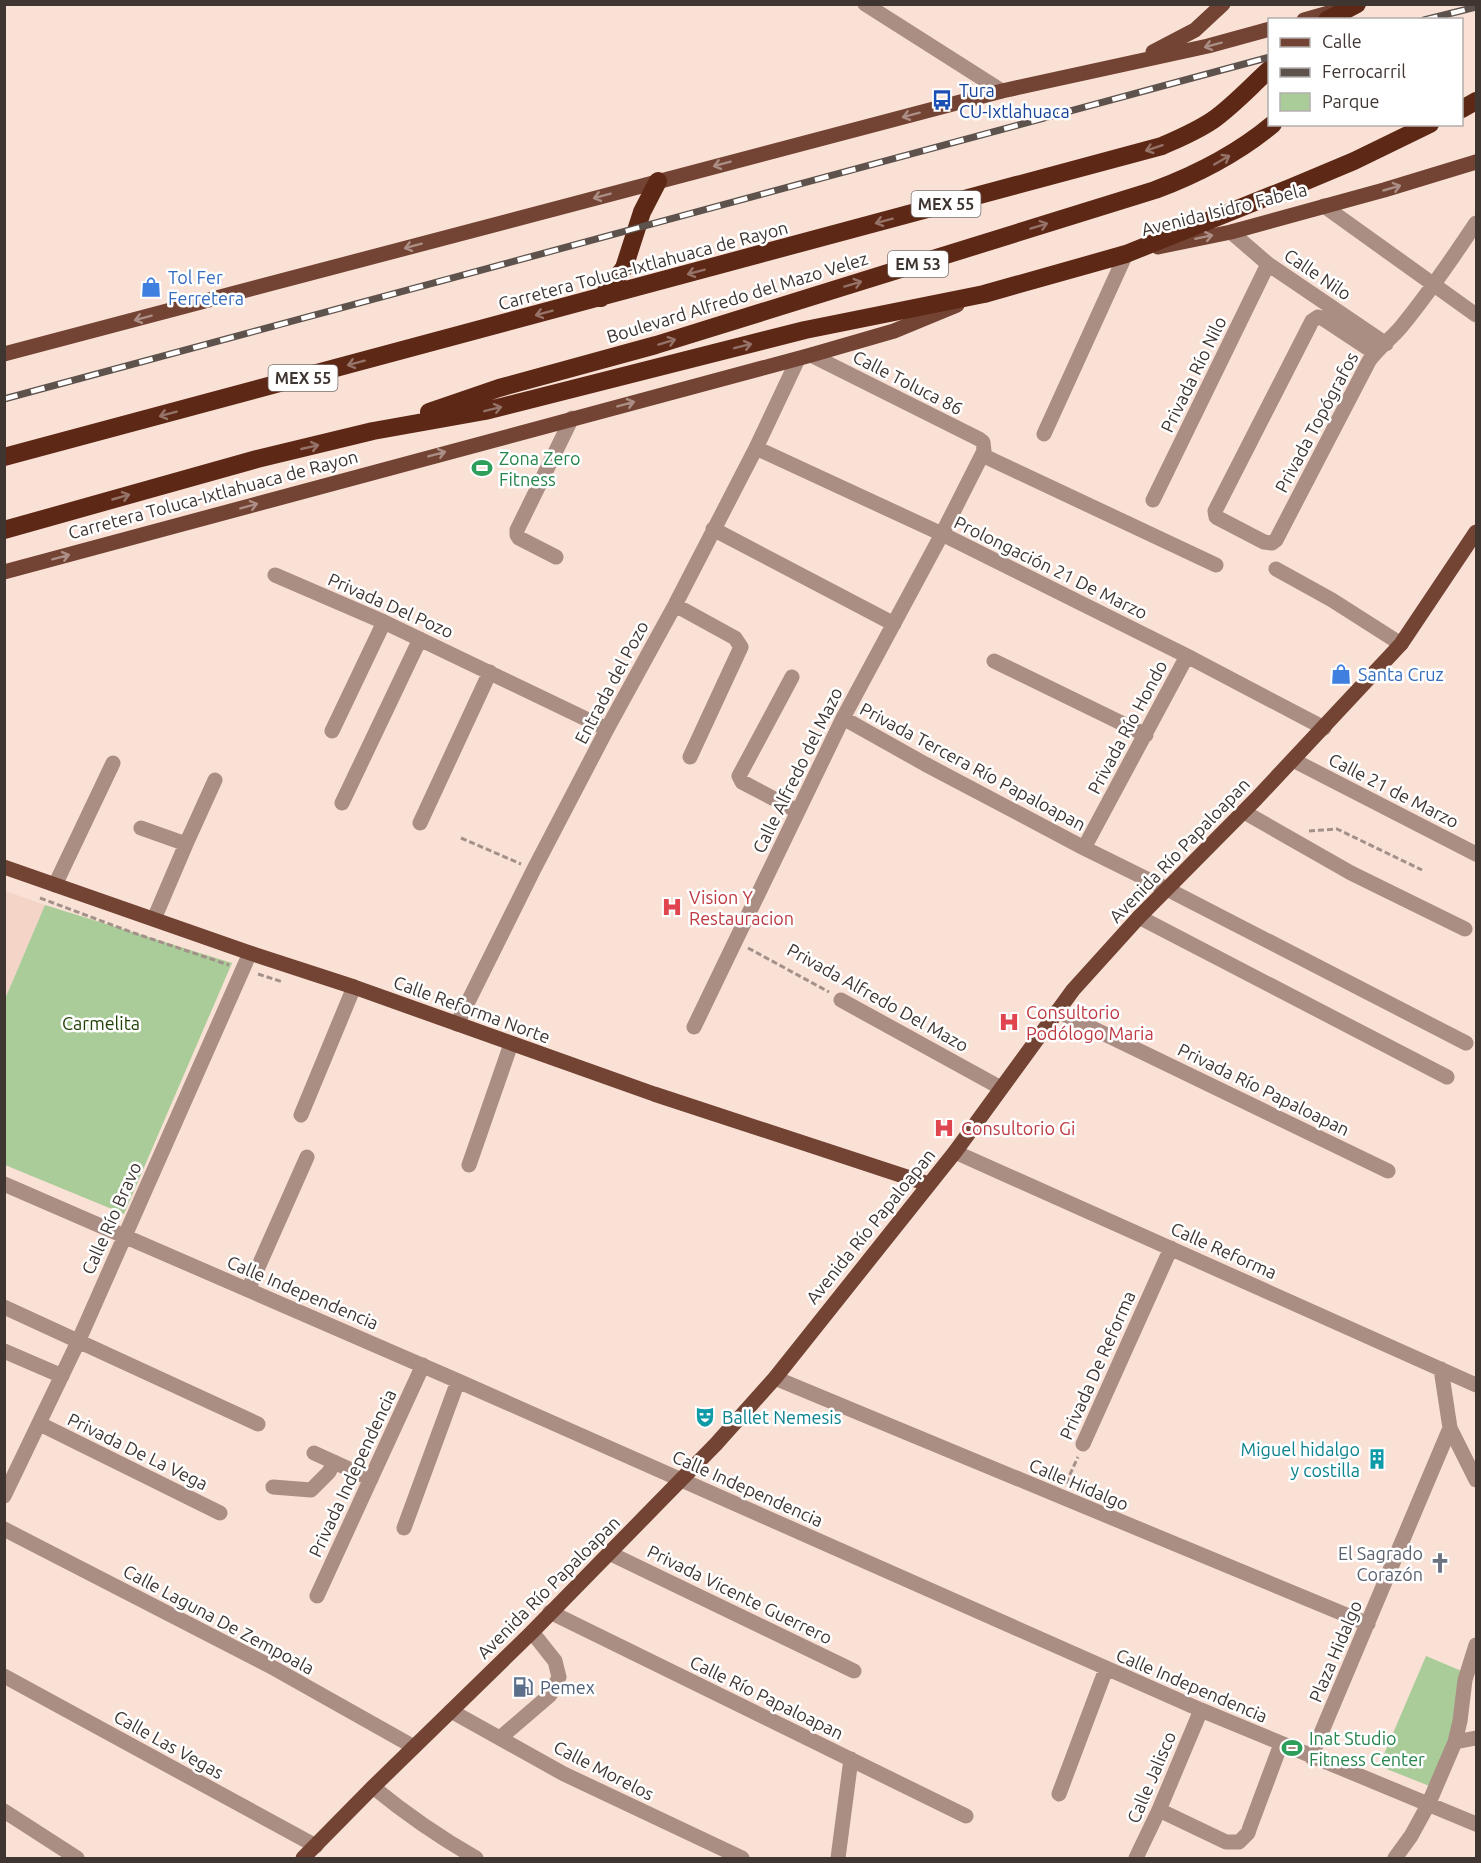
<svg xmlns="http://www.w3.org/2000/svg" width="1481" height="1863" font-family="Ubuntu,sans-serif">
  <style>
    .built { fill: #f4d4c6 }
    .green { fill: #ac9 }
    .lines { fill: none; stroke-linecap: round; stroke-linejoin: round }
    .path { stroke: #a39189; stroke-width: 3; stroke-dasharray: 6 3; stroke-linecap: butt }
    .minor { stroke: #aa8d83; stroke-width: 15 }
    .major { stroke: #734333; stroke-width: 15 }
    .highway { stroke: #5e2816; stroke-width: 18 }
    .rail-casing { stroke: #5e524d; stroke-width: 7 }
    .rail { stroke: #fff; stroke-width: 4.5; stroke-dasharray: 14; stroke-linecap: butt }
    .oneway { stroke: #ab8e85 }
    .oneway2 { stroke: #967368 }
    .labels { text-anchor: middle; dominant-baseline: central; stroke-width: 5; stroke-linejoin: round; paint-order: stroke }
    .shield { fill: #fff; stroke: #79726f; stroke-width: 1.5 }
    .shield-label { font-size: 16px; font-weight: bold; fill: #3f3531 }
    .transit-label { font-size: 18px; fill: #164399; stroke: #fff; text-anchor: start }
    .street-label { font-size: 18px; fill: #3f3531; stroke: #fff }
    .shop-label { font-size: 18px; fill: #366cbe; stroke: #fff; text-anchor: start }
    .leisure-label { font-size: 18px; fill: #27864d; stroke: #fff; text-anchor: start }
    .health-label { font-size: 18px; fill: #be3a42; stroke: #fff; text-anchor: start }
    .park-label { font-size: 18px; fill: #1e3f04; stroke: #fff }
    .culture-label { font-size: 18px; fill: #0d838f; stroke: #fff; text-anchor: start }
    .worship-label { font-size: 18px; fill: #5b616d; stroke: #fff; text-anchor: end }
    .service-label { font-size: 18px; fill: #4e5e75; stroke: #fff; text-anchor: start }
  </style>
  <rect width="100%" height="100%" fill="#f9e1d6"/>
  <!-- built -->
  <path class="built" d="M5,891l40,14 -40,94z"/>
  <!-- green -->
  <path class="green" d="M45,905l187,58 -108,251 -119,-49v-166z
    M1426,1656l38,16 -7,57 -25,58 -53,-21z"/>
  <g class="lines">
    <!-- path -->
    <path class="path" d="M1309,831l28,-2 85,41
      M461,838l60,26
      M40,898l91,34 98,33
      M748,948l81,44
      M258,974l25,8
      M1066,1483l12,-26"/>
    <!-- minor -->
    <path class="minor" d="M865,4l137,87
      M1324,206l152,109
      M1231,232l37,32 118,80
      M1375,353l-53,-35 -4,-1 -6,4 -97,190 1,6 48,25 8,1 4,-3 93,-179c9,-13 22,-22 32,-34 28,-34 51,-68 75,-104
      M1044,434l82,-180
      M756,448l186,86 245,122 137,72
      M982,455l234,110
      M1153,500l115,-236
      M713,529l181,95
      M556,557l-37,-19 -2,-3v-5l55,-112
      M1276,569l56,31 69,44
      M275,575l109,47 223,107
      M675,605l60,33 6,9 -51,110
      M994,661l152,74
      M792,677l-53,99 3,6 55,29
      M843,718l82,46 159,84 83,41 299,154
      M332,731l52,-109
      M1293,760l183,94
      M342,803l78,-164
      M1244,812l107,61 114,56
      M420,823l70,-151
      M141,828l45,16
      M1084,848l103,-192
      M55,885l58,-122
      M1139,917l308,160
      M154,919l32,-75 29,-64
      M841,1000l160,88
      M1057,1011l331,160
      M457,1024l77,-155 73,-140 68,-124 81,-157 42,-89
      M694,1027l149,-309 99,-184 42,-83 -1,-9 -4,-3 -168,-84
      M301,1115l53,-128
      M955,1152l521,233
      M469,1165l42,-121
      M4,1184l454,197 743,329 275,114
      M248,1290l59,-133
      M4,1307l254,117
      M4,1351l58,25
      M1441,1369l9,59 26,52
      M775,1378l593,246
      M40,1424l180,89
      M1083,1444l88,-196
      M314,1453l57,26
      M273,1487l38,3 18,-18 5,-10
      M4,1496l74,-154 172,-389
      M404,1528l54,-147
      M4,1529l266,137 144,81
      M609,1553l245,118
      M317,1596l106,-231
      M550,1612l416,204
      M4,1676l312,170
      M451,1711l113,63 178,84
      M500,1738l50,-43 9,-18 -4,-16 -23,-29
      M1455,1742l21,-4
      M1311,1757l139,-329
      M373,1787c33,27 66,50 103,71
      M1059,1794l47,-125
      M1159,1810l67,32h13l9,-9 2,-6 31,-83
      M4,1811l73,47
      M838,1858l13,-99
      M1136,1858l23,-48 42,-100
      M1395,1858l16,-22 17,-31 27,-63 5,-21 5,-41 11,-35"/>
    <!-- major -->
    <path class="major" d="M1304,20l35,-10
      M1153,52l42,-22 28,-26
      M1158,247l73,-15 153,-42 92,-28
      M4,354l998,-263 206,-45 62,-17
      M4,572l807,-217 83,-24 63,-26
      M4,867l246,86 104,34 300,107 274,90
      M303,1858l70,-71 159,-155 184,-188 59,-66 180,-226 118,-162 66,-73 117,-118 145,-155 75,-112"/>
    <!-- highway -->
    <path class="highway" d="M1327,20l30,-16
      M1462,109l14,-8
      M601,298l23,-30 18,-56 16,-31
      M429,412l70,-24 157,-43 499,-155c43,-16 82,-36 118,-66
      M4,457l1158,-311c18,-8 35,-15 51,-26 21,-15 38,-34 57,-51
      M4,530l253,-71 116,-28 112,-20 320,-81 179,-36 142,-40 166,-67 62,-26 76,-37"/>
    <!-- rail casing -->
    <g class="rail-casing">
      <path id="rail" d="M1424,20l52,-13
        M4,399l1266,-342"/>
    </g>
    <!-- rail -->
    <use href="#rail" class="rail"/>
  </g>
  <!-- one-way arrows -->
  <defs><path id="oneway-shaft" d="M-6 0H5M1.5-3L5.5 0L1.5 3" fill="none" stroke-width="1.6" stroke-linecap="round" stroke-linejoin="round" transform="scale(1.5)"/></defs>
  <g class="oneway">
    <use href="#oneway-shaft" transform="translate(1213 45) rotate(165)"/>
    <use href="#oneway-shaft" transform="translate(911 115) rotate(165)"/>
    <use href="#oneway-shaft" transform="translate(722 164) rotate(165)"/>
    <use href="#oneway-shaft" transform="translate(1392 188) rotate(-16)"/>
    <use href="#oneway-shaft" transform="translate(602 196) rotate(165)"/>
    <use href="#oneway-shaft" transform="translate(1204 237) rotate(-12)"/>
    <use href="#oneway-shaft" transform="translate(413 246) rotate(165)"/>
    <use href="#oneway-shaft" transform="translate(143 318) rotate(165)"/>
    <use href="#oneway-shaft" transform="translate(626 404) rotate(-15)"/>
    <use href="#oneway-shaft" transform="translate(437 454) rotate(-15)"/>
    <use href="#oneway-shaft" transform="translate(249 506) rotate(-15)"/>
    <use href="#oneway-shaft" transform="translate(61 557) rotate(-15)"/>
  </g>
  <g class="oneway2">
    <use href="#oneway-shaft" transform="translate(1154 148) rotate(162)"/>
    <use href="#oneway-shaft" transform="translate(1222 160) rotate(-30)"/>
    <use href="#oneway-shaft" transform="translate(884 221) rotate(165)"/>
    <use href="#oneway-shaft" transform="translate(1039 226) rotate(-17)"/>
    <use href="#oneway-shaft" transform="translate(696 272) rotate(165)"/>
    <use href="#oneway-shaft" transform="translate(853 284) rotate(-17)"/>
    <use href="#oneway-shaft" transform="translate(544 313) rotate(165)"/>
    <use href="#oneway-shaft" transform="translate(667 342) rotate(-17)"/>
    <use href="#oneway-shaft" transform="translate(743 346) rotate(-14)"/>
    <use href="#oneway-shaft" transform="translate(356 363) rotate(165)"/>
    <use href="#oneway-shaft" transform="translate(493 409) rotate(-14)"/>
    <use href="#oneway-shaft" transform="translate(168 414) rotate(165)"/>
    <use href="#oneway-shaft" transform="translate(310 447) rotate(-13)"/>
    <use href="#oneway-shaft" transform="translate(121 497) rotate(-16)"/>
  </g>
  <!-- icons -->
  <defs>
    <g id="bus-bare" transform="scale(1.62)"><path d="M-5-6H5V4H4V6H2V4H-2V6H-4V4H-5ZM-3.5-4V0h7V-4ZM-3.5 1.2v1.5H-2V1.2ZM2 1.2v1.5H3.5V1.2Z" fill="#1a4fb4" stroke="#fff" stroke-width="2.5" paint-order="stroke"/></g>
    <g id="shop-bare" transform="scale(1.62)"><path d="M-5-2.5h2.3a2.7 3.5 0 0 1 5.4 0H5L5.5 6h-11ZM-1.5-2.5h3a1.5 2.3 0 0 0-3 0Z" fill="#3f7fe0" stroke="#fff" stroke-width="2.5" paint-order="stroke"/></g>
    <g id="stadium-bare" transform="scale(1.62)"><path d="M0-5a6.5 5 0 1 0 0 10a6.5 5 0 1 0 0-10ZM-3.5-1.8h7v3.6h-7Z" fill="#2e9e5b" stroke="#fff" stroke-width="2.5" paint-order="stroke"/></g>
    <g id="hospital-bare" transform="scale(1.62)"><path d="M-5-5h3v3.5h4V-5h3V5h-3V1.5h-4V5h-3Z" fill="#e0444e" stroke="#fff" stroke-width="2.5" paint-order="stroke"/></g>
    <g id="theatre-bare" transform="scale(1.62)"><path d="M-5-5.5Q0-4 5-5.5V0Q5 5 0 6Q-5 5-5 0ZM-3.3-2.5H-1v1.5H-3.3ZM1-2.5H3.3v1.5H1ZM-2.8 1Q0 5.5 2.8 1Z" fill="#0f9aa8" stroke="#fff" stroke-width="2.5" paint-order="stroke"/></g>
    <g id="building-bare" transform="scale(1.62)"><path d="M-4-6H4V6H1V3H-1V6H-4ZM-2.5-4.3h1.7v1.8h-1.7ZM.8-4.3h1.7v1.8H.8ZM-2.5-1h1.7V.8h-1.7ZM.8-1h1.7V.8H.8Z" fill="#0f9aa8" stroke="#fff" stroke-width="2.5" paint-order="stroke"/></g>
    <g id="church-bare" transform="scale(1.62)"><path d="M-1.2-6h2.4v3.5h3.3v2.4h-3.3V6h-2.4V-.1h-3.3v-2.4h3.3Z" fill="#6b7280" stroke="#fff" stroke-width="2.5" paint-order="stroke"/></g>
    <g id="fuel-bare" transform="scale(1.62)"><path d="M-5.5-6h7V0h2V4h1.3V-2.5L3-4.5l.8-.8L6-3V5H2.5V1h-1V6h-7ZM-4.2-4.7v3.2H.2V-4.7Z" fill="#5c6f8a" stroke="#fff" stroke-width="2.5" paint-order="stroke"/></g>
  </defs>
  <g fill-rule="evenodd">
    <use href="#bus-bare" x="942" y="100"/>
    <use href="#shop-bare" x="151" y="287"/>
    <use href="#stadium-bare" x="482" y="468"/>
    <use href="#shop-bare" x="1341" y="674"/>
    <use href="#hospital-bare" x="672" y="907"/>
    <use href="#hospital-bare" x="1009" y="1022"/>
    <use href="#hospital-bare" x="944" y="1128"/>
    <use href="#theatre-bare" x="705" y="1417"/>
    <use href="#building-bare" x="1377" y="1459"/>
    <use href="#church-bare" x="1440" y="1563"/>
    <use href="#fuel-bare" x="523" y="1687"/>
    <use href="#stadium-bare" x="1292" y="1748"/>
  </g>
  <g class="labels">
    <!-- shield labels -->
    <g class="shield">
      <rect x="911.5" y="191" width="69" height="26" rx="4.5"/>
      <rect x="888" y="251" width="60" height="26" rx="4.5"/>
      <rect x="268.5" y="365" width="69" height="26" rx="4.5"/>
    </g>
    <g class="shield-label">
      <text x="946" y="204">MEX 55</text>
      <text x="918" y="264">EM 53</text>
      <text x="303" y="378">MEX 55</text>
    </g>
    <!-- transit labels -->
    <g class="transit-label">
      <text x="959" y="90">Tura<tspan x="959" dy="21">CU-Ixtlahuaca</tspan></text>
    </g>
    <!-- street labels -->
    <g class="street-label">
      <text transform="translate(1224 209) rotate(-14)">Avenida Isidro Fabela</text>
      <text transform="translate(643 265) rotate(-15)">Carretera Toluca-Ixtlahuaca de Rayon</text>
      <text transform="translate(1318 274) rotate(34)">Calle Nilo</text>
      <text transform="translate(737 297) rotate(-17)">Boulevard Alfredo del Mazo Velez</text>
      <text transform="translate(1193 374) rotate(-64)">Privada Río Nilo</text>
      <text transform="translate(908 382) rotate(27)">Calle Toluca 86</text>
      <text transform="translate(1316 422) rotate(-62)">Privada Topógrafos</text>
      <text transform="translate(213 494) rotate(-15)">Carretera Toluca-Ixtlahuaca de Rayon</text>
      <text transform="translate(1051 567) rotate(26)">Prolongación 21 De Marzo</text>
      <text transform="translate(391 605) rotate(24)">Privada Del Pozo</text>
      <text transform="translate(611 682) rotate(-62)">Entrada del Pozo</text>
      <text transform="translate(1127 727) rotate(-62)">Privada Río Hondo</text>
      <text transform="translate(973 766) rotate(28)">Privada Tercera Río Papaloapan</text>
      <text transform="translate(797 770) rotate(-64)">Calle Alfredo del Mazo</text>
      <text transform="translate(1394 790) rotate(27)">Calle 21 de Marzo</text>
      <text transform="translate(1179 850) rotate(-46)">Avenida Río Papaloapan</text>
      <text transform="translate(878 997) rotate(29)">Privada Alfredo Del Mazo</text>
      <text transform="translate(472 1009) rotate(20)">Calle Reforma Norte</text>
      <text transform="translate(1264 1089) rotate(26)">Privada Río Papaloapan</text>
      <text transform="translate(111 1218) rotate(-66)">Calle Río Bravo</text>
      <text transform="translate(870 1226) rotate(-51)">Avenida Río Papaloapan</text>
      <text transform="translate(1224 1250) rotate(24)">Calle Reforma</text>
      <text transform="translate(303 1292) rotate(23)">Calle Independencia</text>
      <text transform="translate(1097 1365) rotate(-66)">Privada De Reforma</text>
      <text transform="translate(138 1451) rotate(26)">Privada De La Vega</text>
      <text transform="translate(352 1473) rotate(-65)">Privada Independencia</text>
      <text transform="translate(1079 1484) rotate(23)">Calle Hidalgo</text>
      <text transform="translate(748 1488) rotate(24)">Calle Independencia</text>
      <text transform="translate(548 1587) rotate(-45)">Avenida Río Papaloapan</text>
      <text transform="translate(740 1594) rotate(26)">Privada Vicente Guerrero</text>
      <text transform="translate(219 1619) rotate(28)">Calle Laguna De Zempoala</text>
      <text transform="translate(1335 1651) rotate(-67)">Plaza Hidalgo</text>
      <text transform="translate(1192 1685) rotate(23)">Calle Independencia</text>
      <text transform="translate(767 1697) rotate(26)">Calle Río Papaloapan</text>
      <text transform="translate(169 1744) rotate(29)">Calle Las Vegas</text>
      <text transform="translate(604 1770) rotate(27)">Calle Morelos</text>
      <text transform="translate(1151 1777) rotate(-67)">Calle Jalisco</text>
    </g>
    <!-- shop labels -->
    <g class="shop-label">
      <text x="168" y="277">Tol Fer<tspan x="168" dy="21">Ferretera</tspan></text>
      <text x="1358" y="674">Santa Cruz</text>
    </g>
    <!-- leisure labels -->
    <g class="leisure-label">
      <text x="499" y="458">Zona Zero<tspan x="499" dy="21">Fitness</tspan></text>
      <text x="1309" y="1738">Inat Studio<tspan x="1309" dy="21">Fitness Center</tspan></text>
    </g>
    <!-- health labels -->
    <g class="health-label">
      <text x="689" y="897">Vision Y<tspan x="689" dy="21">Restauracion</tspan></text>
      <text x="1026" y="1012">Consultorio<tspan x="1026" dy="21">Podólogo Maria</tspan></text>
      <text x="961" y="1128">Consultorio Gi</text>
    </g>
    <!-- park labels -->
    <g class="park-label">
      <text x="101" y="1023">Carmelita</text>
    </g>
    <!-- culture labels -->
    <g class="culture-label">
      <text x="722" y="1417">Ballet Nemesis</text>
      <text x="1360" y="1449" text-anchor="end">Miguel hidalgo<tspan x="1360" dy="21">y costilla</tspan></text>
    </g>
    <!-- worship labels -->
    <g class="worship-label">
      <text x="1423" y="1553">El Sagrado<tspan x="1423" dy="21">Corazón</tspan></text>
    </g>
    <!-- service labels -->
    <g class="service-label">
      <text x="540" y="1687">Pemex</text>
    </g>
  </g>
  <!-- border -->
  <rect width="1481" height="1863" fill="none" stroke="#3f3531" stroke-width="12"/>
  <!-- legend -->
  <rect x="1268" y="18" width="195" height="108" fill="#ffffff" stroke="#b2aead" stroke-width="1.5"/>
  <rect x="1280" y="38" width="30" height="9" fill="#734333" stroke="#b2aead" stroke-width="1.5"/>
  <text x="1322" y="48" font-size="18" fill="#3f3531">Calle</text>
  <rect x="1280" y="68" width="30" height="9" fill="#5e524d" stroke="#b2aead" stroke-width="1.5"/>
  <text x="1322" y="78" font-size="18" fill="#3f3531">Ferrocarril</text>
  <rect x="1280" y="93" width="30" height="18" fill="#aacc99" stroke="#b2aead" stroke-width="1.5"/>
  <text x="1322" y="108" font-size="18" fill="#3f3531">Parque</text>
</svg>
